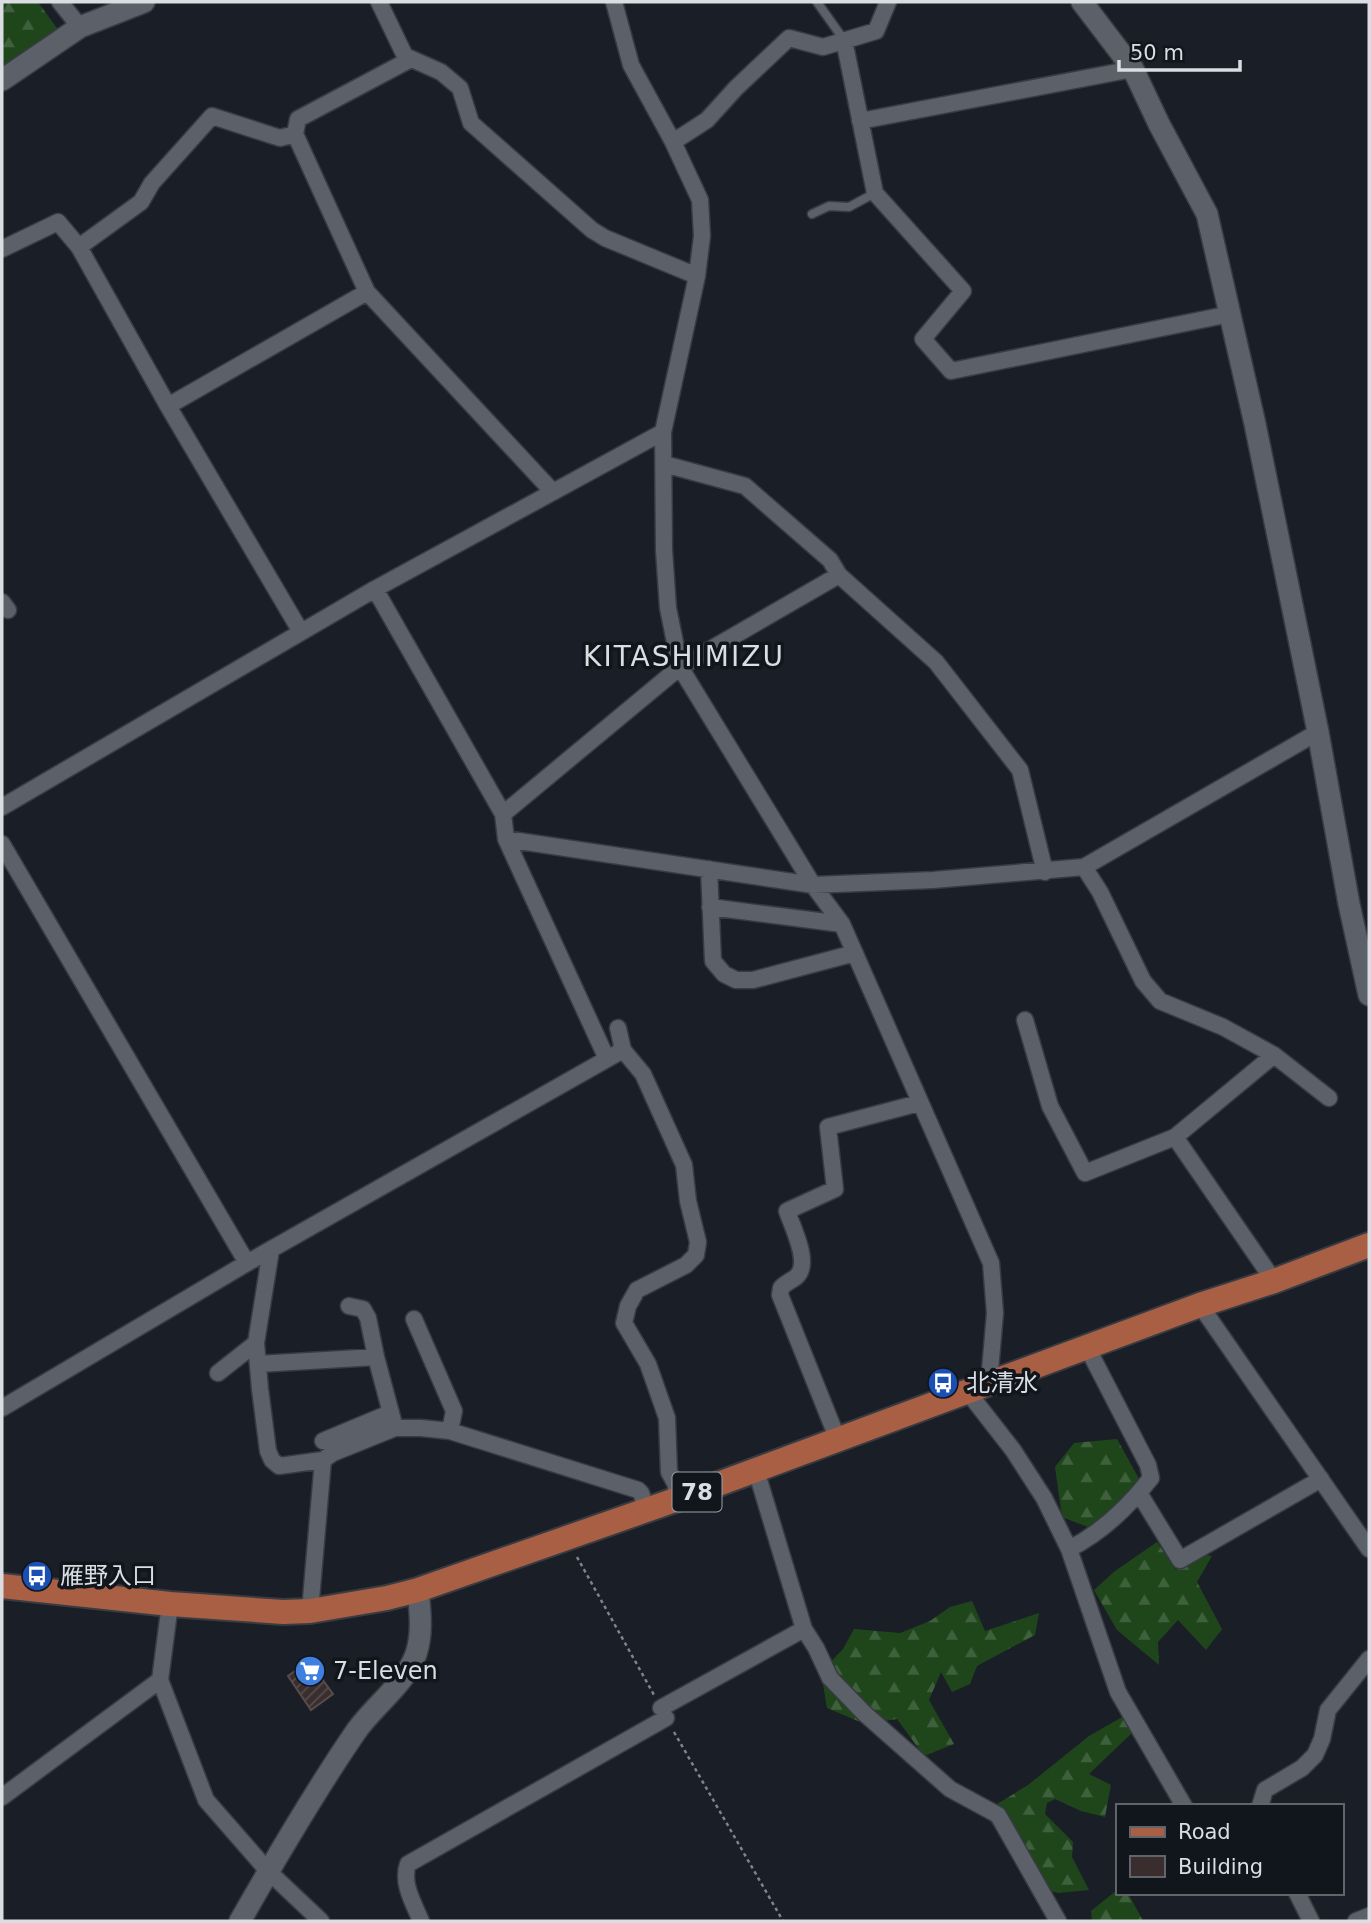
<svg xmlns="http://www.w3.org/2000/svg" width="1371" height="1923" font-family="'DejaVu Sans','Noto Sans JP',sans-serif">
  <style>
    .forest { fill: url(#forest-firs) }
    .building { fill: url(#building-hatch); stroke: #584c4b; stroke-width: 2 }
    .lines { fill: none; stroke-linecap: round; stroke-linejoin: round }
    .lane-casing { stroke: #383b42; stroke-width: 11 }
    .street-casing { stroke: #383b42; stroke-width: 19 }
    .secondary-casing { stroke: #383b42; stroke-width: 24 }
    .primary-casing { stroke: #383b42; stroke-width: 28 }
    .path { stroke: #80838a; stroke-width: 2.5; stroke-dasharray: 3.5 3.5; stroke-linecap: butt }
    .lane { stroke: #5b6069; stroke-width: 8 }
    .street { stroke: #5b6069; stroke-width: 16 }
    .secondary { stroke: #5b6069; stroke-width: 21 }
    .primary { stroke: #a85f43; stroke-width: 24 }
    .labels { text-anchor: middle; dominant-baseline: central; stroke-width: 7; stroke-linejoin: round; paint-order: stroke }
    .shield { fill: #11151c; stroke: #9ea1a7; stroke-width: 2 }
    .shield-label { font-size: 23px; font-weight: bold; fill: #dadde2 }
    .poi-label { font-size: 24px; fill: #dadde2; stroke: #11151c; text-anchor: start }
    .quarter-label { font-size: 28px; letter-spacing: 2px; fill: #dadde2; stroke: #11151c }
  </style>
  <defs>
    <pattern id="forest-firs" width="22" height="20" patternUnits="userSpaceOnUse" patternTransform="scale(1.75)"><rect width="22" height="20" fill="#1f461b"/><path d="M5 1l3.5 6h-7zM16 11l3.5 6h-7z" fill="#3f603c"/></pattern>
    <pattern id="building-hatch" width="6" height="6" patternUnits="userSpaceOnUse" patternTransform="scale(1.75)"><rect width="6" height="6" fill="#392e2d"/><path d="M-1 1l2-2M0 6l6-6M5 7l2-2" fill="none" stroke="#554c4b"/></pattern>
  </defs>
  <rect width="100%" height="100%" fill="#1a1e26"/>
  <!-- forest -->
  <path class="forest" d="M2,2h36l21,29 -57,36z
    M1117,1439l31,56 -55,34 -31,-12 -7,-50 19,-24z
    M1157,1542l19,28 19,-17 17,3 -15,26 25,47 -16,21 -28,-30 -20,22 1,23 -42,-35 -23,-40 21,-19z
    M972,1601l13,30 54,-18 -4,22 -58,31 -7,18 -18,8 -11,-20 -12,28 25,44 -30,12 -27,-37 -32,5 -38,-16 -6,-36 22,-23 11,-20 46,4 30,-12 20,-14z
    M1124,1716l10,15 -45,43 22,11 -6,32 -24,-6 -26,-12 -8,4 -2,11 28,28 -1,15 17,33 -31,3 -29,-8 -13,-25 -32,-48 44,-27 61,-49z
    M1117,1890v3h11l15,28h-51l-1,-10z"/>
  <!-- building -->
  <path class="building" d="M309,1661l24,33 -22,16 -23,-34z"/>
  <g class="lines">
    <!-- lane casing -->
    <g class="lane-casing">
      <path id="lane" d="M817,2l27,38
        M812,214l17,-8 20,1 26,-14"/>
    </g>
    <!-- street casing -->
    <g class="street-casing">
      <path id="street" d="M60,2l20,25
        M379,2l26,54 36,16 19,16 11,35 121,107 13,8 92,38
        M614,2l17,63 42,77 27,58 2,36 -5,40 -34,156 1,118 4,58 12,59 133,218 29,39 149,339 4,50 -6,69
        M844,40l31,153 88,98 -40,48 28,32 279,-57
        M860,121l273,-52
        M673,142l34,-22 29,-32 53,-50 34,9 53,-16 12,-29
        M79,247l62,-45 11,-19 60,-67 68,22 15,-4
        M2,249l56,-27 21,25 89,159 133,226
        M367,292l186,200
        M168,406l199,-114 -72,-158 3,-15 113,-60
        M664,464l81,22 85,74 9,15 97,87 84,108 25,102
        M375,589l128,225 3,25 101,220
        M2,602l6,8
        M2,807l373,-218 288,-157
        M503,814l177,-147 159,-92
        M506,839l307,46 120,-5 151,-13 234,-135
        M2,844l245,419
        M1084,867l16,25 43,89 17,20 63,26 51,28 55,43
        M709,869l4,92 11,13 12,6h17l102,-27
        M710,907l132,17
        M1025,1020l25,86 35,67 90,-36 99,-82
        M618,1028l5,22 20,24 41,91 4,36 10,41 -2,13 -10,10 -49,25 -9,16 -4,17 24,41 19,54 2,54 7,13 -1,15
        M1175,1137l99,144
        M271,1250l-15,93 4,46 8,62 4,9 7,6 44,-6 10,-7 62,-25h26l29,3 188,59 3,3 6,17
        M1200,1305l169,244
        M349,1306l14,3 5,9 8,39 19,71
        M414,1319l40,92 -4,20
        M258,1364l118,-7
        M218,1373l38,-30
        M967,1391l46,59 31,48 25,51 49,143 66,114
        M2,1408l245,-145 376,-213
        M838,1440l-58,-145 1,-7c5,-6 13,-8 17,-13 12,-14 -6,-49 -11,-64l48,-22 -7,-62 91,-24
        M323,1441l67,-28
        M756,1470l48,159 12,19 14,30 35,36 85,75 48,26 60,106
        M1139,1493l41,67 141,-81
        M1069,1549c32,-16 60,-43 82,-71l-3,-13 -61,-118
        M170,1604l-10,76 46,120 62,71 53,50
        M310,1611l13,-151
        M661,1708l143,-79
        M2,1797l158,-117
        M1260,1806l5,-16 37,-22 13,-13 7,-16 6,-29 41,-51
        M1297,1893l14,28
        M421,1921c-7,-17 -20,-38 -13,-57l258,-146
        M1356,1921l13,-5"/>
    </g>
    <!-- secondary casing -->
    <g class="secondary-casing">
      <path id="secondary" d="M1082,2l51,67 26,55 48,90 48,210 63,308 31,172 20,91
        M2,80l78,-53 64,-25
        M240,1921c37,-65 75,-130 117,-191 18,-25 49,-47 59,-76 7,-21 4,-43 2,-64"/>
    </g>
    <!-- primary casing -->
    <g class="primary-casing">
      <path id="primary" d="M2,1586l168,18 113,8 27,-1 77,-13 31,-8 257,-90 525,-195 74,-24 95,-36"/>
    </g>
    <!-- path -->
    <path class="path" d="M577,1557l77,138
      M674,1732l109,189"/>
    <!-- lane -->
    <use href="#lane" class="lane"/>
    <!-- street -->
    <use href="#street" class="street"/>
    <!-- secondary -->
    <use href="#secondary" class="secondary"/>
    <!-- primary -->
    <use href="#primary" class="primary"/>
  </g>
  <!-- icons -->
  <defs>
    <g id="bus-disc" transform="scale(1.575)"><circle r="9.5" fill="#1a4fb4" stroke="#11151c"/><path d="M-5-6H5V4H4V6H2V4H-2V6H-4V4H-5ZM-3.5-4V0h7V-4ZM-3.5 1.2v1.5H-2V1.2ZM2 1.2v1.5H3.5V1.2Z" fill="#fff"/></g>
    <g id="supermarket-disc" transform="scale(1.575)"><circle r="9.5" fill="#3f7fe0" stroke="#11151c"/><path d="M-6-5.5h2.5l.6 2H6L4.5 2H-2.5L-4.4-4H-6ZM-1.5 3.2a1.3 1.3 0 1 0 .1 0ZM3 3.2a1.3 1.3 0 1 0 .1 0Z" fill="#fff"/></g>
  </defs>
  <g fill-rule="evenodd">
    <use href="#bus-disc" x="943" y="1383"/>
    <use href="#bus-disc" x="37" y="1576"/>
    <use href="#supermarket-disc" x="310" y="1671"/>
  </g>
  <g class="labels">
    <!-- shield labels -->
    <rect class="shield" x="672.5" y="1472.5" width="49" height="39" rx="5"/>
    <g class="shield-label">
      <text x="697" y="1492">78</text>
    </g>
    <!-- poi labels -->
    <g class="poi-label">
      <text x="966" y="1383">北清水</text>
      <text x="60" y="1576">雁野入口</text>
      <text x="333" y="1671">7-Eleven</text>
    </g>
    <!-- quarter labels -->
    <g class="quarter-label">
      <text x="684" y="656">KITASHIMIZU</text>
    </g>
  </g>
  <!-- border -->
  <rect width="1371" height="1923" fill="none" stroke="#dadde2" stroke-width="7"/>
  <!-- legend -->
  <rect x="1116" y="1804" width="228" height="91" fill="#11151c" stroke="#61656b" stroke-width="2"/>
  <rect x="1130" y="1827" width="35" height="10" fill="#a85f43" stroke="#61656b" stroke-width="2"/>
  <text x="1178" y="1839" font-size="21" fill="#dadde2">Road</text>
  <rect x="1130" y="1856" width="35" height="21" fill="#392e2d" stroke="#61656b" stroke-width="2"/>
  <text x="1178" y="1874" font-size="21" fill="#dadde2">Building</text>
  <!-- scale -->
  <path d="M1119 60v10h121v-10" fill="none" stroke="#dadde2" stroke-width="3.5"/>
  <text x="1130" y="60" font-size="21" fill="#dadde2" stroke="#11151c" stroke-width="5" paint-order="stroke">50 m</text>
</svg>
